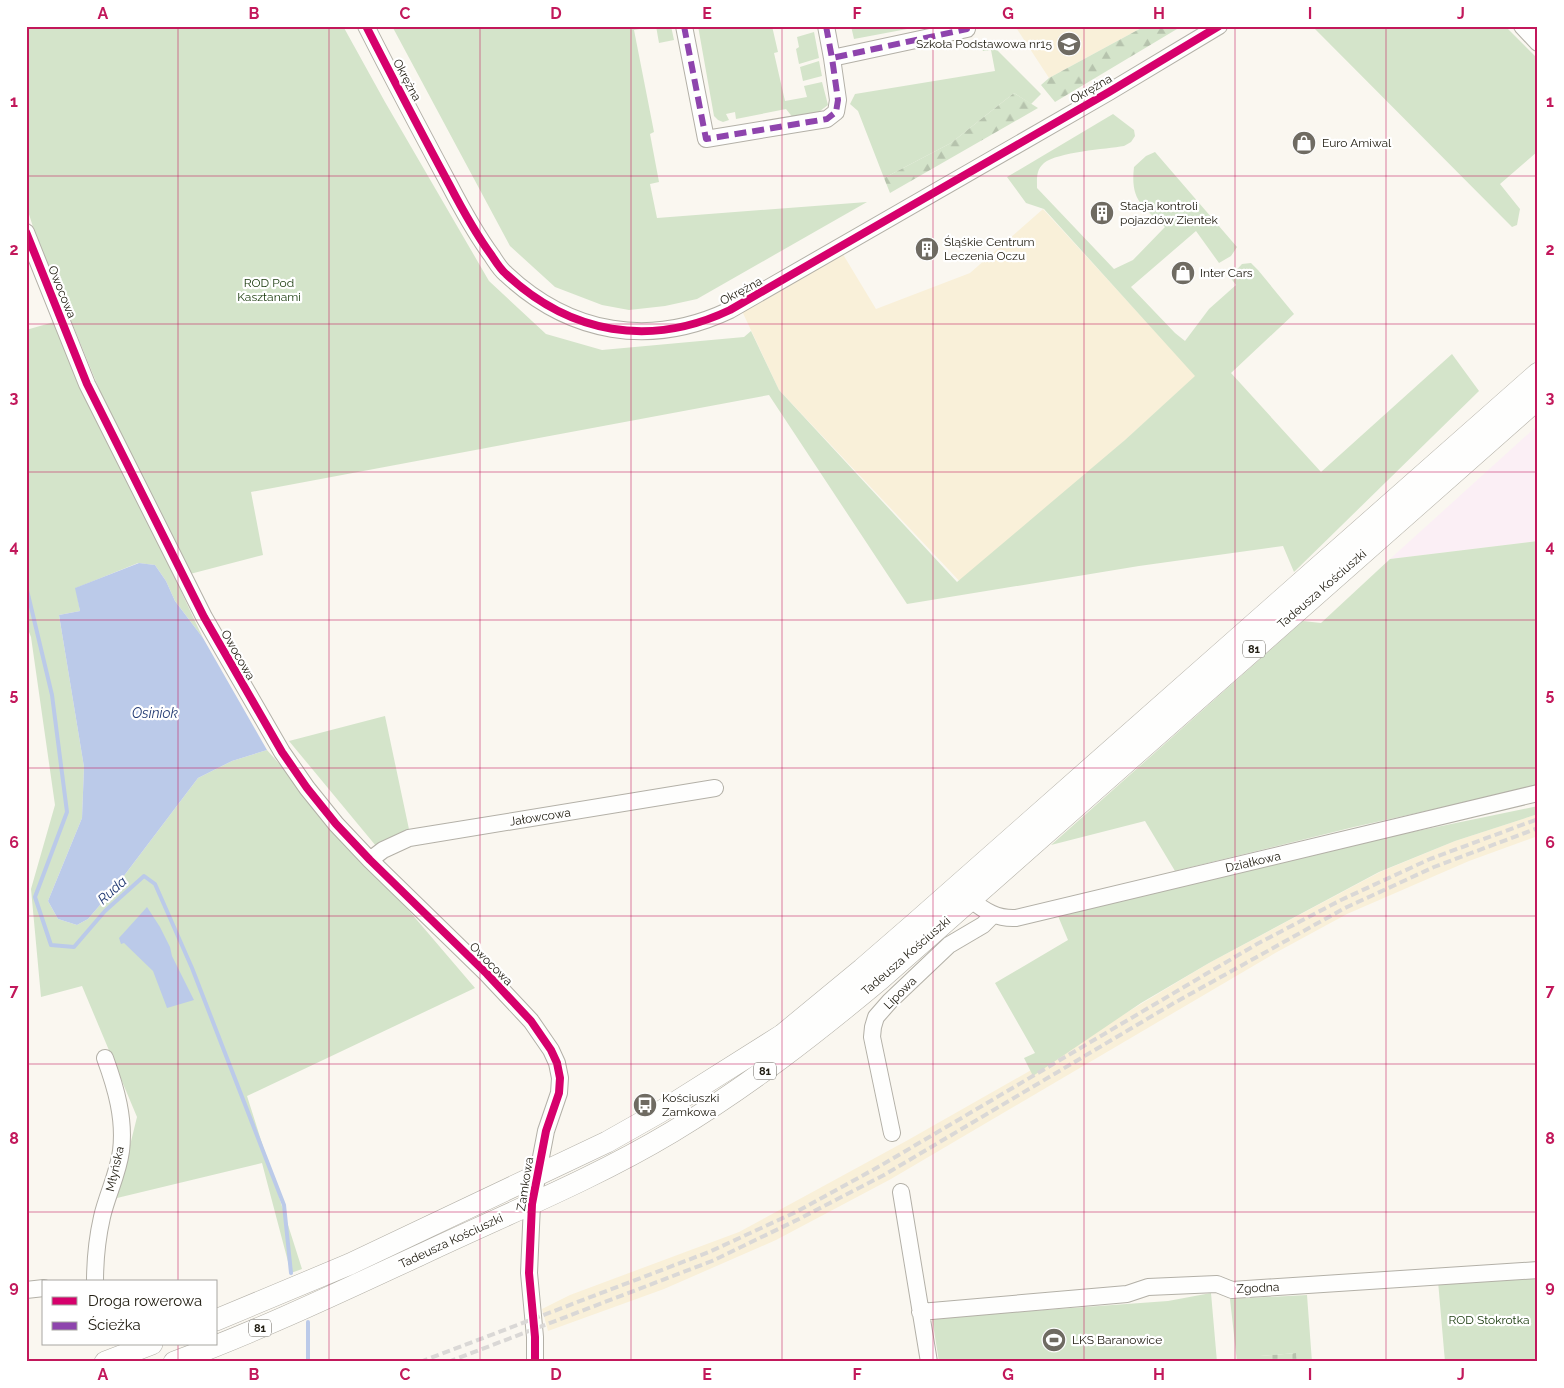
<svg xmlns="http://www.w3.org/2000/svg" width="1564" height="1388" font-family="Raleway,sans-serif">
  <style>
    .commercial { fill: #fbeff5 }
    .built { fill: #f9f0d9 }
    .green { fill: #d4e4ca }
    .forest { fill: url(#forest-firs) }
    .cemetery { fill: url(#cemetery-stones) }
    .water { fill: #bbcae9 }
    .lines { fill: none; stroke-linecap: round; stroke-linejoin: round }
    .stream { stroke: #bbcae9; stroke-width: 4 }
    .minor-casing { stroke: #b3b0a7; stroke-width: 18 }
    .major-casing { stroke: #b3b0a7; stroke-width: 22 }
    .minor { stroke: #fefefd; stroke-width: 16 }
    .major { stroke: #fefefd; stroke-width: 21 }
    .rail { stroke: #dad8d6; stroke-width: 4; stroke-dasharray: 8 4; stroke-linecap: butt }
    .quiet { stroke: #8e44ad; stroke-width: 6; stroke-dasharray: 12 6; stroke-linecap: butt }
    .cycleway-casing { stroke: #fff; stroke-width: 11 }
    .cycleway { stroke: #d6006c; stroke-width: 8 }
    .grid { fill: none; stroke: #c2185b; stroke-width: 1; stroke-opacity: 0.55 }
    .labels { text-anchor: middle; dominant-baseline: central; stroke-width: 4.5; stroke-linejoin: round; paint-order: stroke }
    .shield { fill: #fff; stroke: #66635b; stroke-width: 1 }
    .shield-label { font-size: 11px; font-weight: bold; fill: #242015 }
    .poi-label { font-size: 12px; fill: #242015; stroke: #fff; text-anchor: start }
    .street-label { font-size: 12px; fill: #242015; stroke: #fff }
    .park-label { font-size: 12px; fill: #163709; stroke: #fff }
    .water-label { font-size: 14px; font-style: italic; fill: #233b73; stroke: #fff }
    .neatline { fill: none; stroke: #c2185b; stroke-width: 2 }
    .grid-label { font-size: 16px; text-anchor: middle; font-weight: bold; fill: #c2185b }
  </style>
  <defs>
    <pattern id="forest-firs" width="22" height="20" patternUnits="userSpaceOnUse" patternTransform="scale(1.25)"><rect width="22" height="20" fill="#d4e4ca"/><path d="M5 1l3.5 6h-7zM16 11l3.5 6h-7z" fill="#b6c3ad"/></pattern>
    <pattern id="cemetery-stones" width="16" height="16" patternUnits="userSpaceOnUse" patternTransform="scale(1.25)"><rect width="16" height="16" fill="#d4e4ca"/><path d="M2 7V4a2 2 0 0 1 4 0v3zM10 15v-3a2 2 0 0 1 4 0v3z" fill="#b6c3ad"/></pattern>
  </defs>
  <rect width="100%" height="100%" fill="#faf7f0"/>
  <!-- commercial -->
  <path class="commercial" d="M1538,425v116l-148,18z"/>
  <!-- built -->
  <path class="built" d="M1015,26h130l-96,52z
    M1043,209l153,167 -232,210 -185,-196 -37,-79 99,-60 35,58 94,-36z
    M1538,814v22l-69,25 -122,53 -70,38 -386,227 -115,61 -112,49 -116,42 -6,-22 28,-14 169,-63 169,-92 125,-71 176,-106 171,-91 75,-31z"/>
  <!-- green -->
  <path class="green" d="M26,26h317l42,76 104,179 57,53 56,16 142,-13 7,-6 28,59 178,192 168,-142 70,-64 -151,-167 -18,-6 -19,-26 106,-63 21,16 1,6 -4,6 -7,4c-18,3 -66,6 -80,17 -8,7 -7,15 -7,25l77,81 19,-9 32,-33c-22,-21 -35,-26 -31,-60l12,-11 9,-4 82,95 -6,9 -12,7 -23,-32 -65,56 44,46 10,8 24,-32 27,-24 -6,-8 12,-13 9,-1 7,7 36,44 -63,59 90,99 131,-118 27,37 -185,181 -11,-26 -144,20 -232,38 -138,-209 -518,97 12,63 -73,19 -84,-168 -72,-176 -8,-25z
    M392,26h279l3,14 -15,3 -3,-17 -22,4 20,102 -4,2 9,48 -9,2 7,34 210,-16 -170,97 -32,7 -36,4 -27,-5 -47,-18 -45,-41z
    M698,26h74l6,26 -4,1 11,48 22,-4 -3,-11 18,-4 6,23 -12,9 -22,5 -8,-10 -50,10 -1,-7 -9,2 3,6 -6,2 -5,-2 -4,-4z
    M851,26h72l-69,13z
    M1312,26h193l33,33v92l-38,33 20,25 -3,16 -5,2z
    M814,32l5,26 -20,6 -3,-15 3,-2 -2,-10z
    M980,41l14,6 47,47 -10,10 -17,-11 -63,50 -67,35 -26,-67 -8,-7 5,-10 140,-23 -4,-21 -8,1z
    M819,61l3,15 -19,5 -3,-14z
    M54,322l22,56 81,162 46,98 -28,-37 -9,-20 -11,-16 -17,-2 -62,25 4,23 -21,4 25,152 -2,51 -34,83 10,18 19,6 11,-6 29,-34 81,-107 34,-17 35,-11 126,142 82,96 -228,108 55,173 -11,4 -29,-110 -145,35 20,-81 -55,-131 -41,11 -10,-108 24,-84 -24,-168 -5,-13v-294z
    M1538,541v245l-184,41 -179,44 -30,-50 -94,24 252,-224 18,2 69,-64z
    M385,716l25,118 -34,12 -87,-105z
    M1538,806v8l-83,27 -76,31 -170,91 -68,40 -108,73 -9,-18 11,-5 -40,-70 73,-43 -10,-24 282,-69z
    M1538,1274v88h-93l-7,-81z
    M1211,1293l6,69h-278l-7,-44 236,-17z
    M1307,1295l5,67h-15l-1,-9 -36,3v6h-23l-7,-63z"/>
  <!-- forest -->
  <path class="forest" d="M1145,26h37l-127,76 -14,-17 8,-7z
    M1014,93l24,15 -148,85 -6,-15 67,-35z"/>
  <!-- cemetery -->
  <path class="cemetery" d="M1296,1353l1,9h-37v-6z"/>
  <!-- water -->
  <path class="water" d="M139,563l16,2 11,16 9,20 28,37 64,112 -35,11 -34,17 -81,107 -29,34 -11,6 -19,-6 -10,-18 34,-83 2,-51 -25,-152 21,-4 -5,-23z
    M147,907l13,20 10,20 2,9 22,44 -27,8 -14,-37 -29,-28 -3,1 -2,-6z"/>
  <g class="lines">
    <!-- stream -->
    <path class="stream" d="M26,586l26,109 15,117 -32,85 16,48 23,2 31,-36 39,-35 11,8 37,84 92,237 7,68
      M308,1322v40"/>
    <!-- minor casing -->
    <g class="minor-casing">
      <path id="minor" d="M366,26c27,53 55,106 83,158 13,25 26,49 43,72 4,6 8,13 14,18 64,60 144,74 224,36l379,-218 110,-66
        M684,26l22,113 121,-20 9,-7 2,-12 -6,-42
        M826,26l6,32 135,-29 -1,-3
        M1522,26l16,17
        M26,232l61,152 117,233 78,135 25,36 29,36 34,36 117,114 44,47 20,29 6,13 3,15 -1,15 -13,38 -14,73 -3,69 6,64v25
        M370,860l13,-10 26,-12 306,-50
        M971,900c14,11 26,19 45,18l522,-125
        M892,1133l-20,-96 1,-10 3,-10 14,-16 59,-56 34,-20 10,-10
        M901,1192l28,170
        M95,1282c0,-22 2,-43 7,-65 5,-22 16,-43 19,-66 4,-32 -5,-63 -16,-93
        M26,1290l18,-2
        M920,1312l207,-18 21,-7 69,-3 15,6 306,-20"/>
    </g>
    <!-- major casing -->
    <g class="major-casing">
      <path id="major" d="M216,1320l134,-56 257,-122 53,-30 122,-77 80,-66 53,-46 623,-550
        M105,1362l47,-18
        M174,1362c84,-31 164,-69 246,-107 84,-40 172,-75 252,-123 75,-45 143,-98 210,-154l656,-579"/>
    </g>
    <!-- minor -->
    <use href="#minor" class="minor"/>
    <!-- major -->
    <use href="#major" class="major"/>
    <!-- rail -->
    <path class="rail" d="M420,1362l289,-110 87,-40 84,-46 377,-222 84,-44 89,-41 108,-40
      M448,1362l264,-101 87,-42 85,-44 290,-172 171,-95 89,-41 104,-39"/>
    <!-- quiet -->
    <path class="quiet" d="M684,26l22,113 121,-20 9,-7 2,-12 -6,-42
      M826,26l6,32 135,-29 -1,-3"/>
    <!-- cycleway casing -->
    <g class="cycleway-casing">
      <path id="cycleway" d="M366,26c27,53 55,106 83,158 13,25 26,49 43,72 4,6 8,13 14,18 64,60 144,74 224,36l379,-218 110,-66
        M26,232l61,152 117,233 78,135 25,36 29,36 34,36 117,114 44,47 20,29 6,13 3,15 -1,15 -13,38 -14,73 -3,69 6,64v25"/>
    </g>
    <!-- cycleway -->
    <use href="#cycleway" class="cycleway"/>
  </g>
  <!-- grid -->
  <path class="grid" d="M178,26v1256M329,26v1336M480,26v1336M631,26v1336M782,26v1336M933,26v1336M1084,26v1336M1235,26v1336M1386,26v1336M26,176h1512M26,324h1512M26,472h1512M26,620h1512M26,768h1512M26,916h1512M26,1064h1512M26,1212h1512M178,1344v18"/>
  <!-- icons -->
  <defs>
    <g id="school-disc" transform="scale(1.25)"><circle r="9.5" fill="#6f6b62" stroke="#fff"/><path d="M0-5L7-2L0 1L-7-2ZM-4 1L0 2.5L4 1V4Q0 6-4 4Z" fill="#fff"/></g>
    <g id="shop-disc" transform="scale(1.25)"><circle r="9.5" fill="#6f6b62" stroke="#fff"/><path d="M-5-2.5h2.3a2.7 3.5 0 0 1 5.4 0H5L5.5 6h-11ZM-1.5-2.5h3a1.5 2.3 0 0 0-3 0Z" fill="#fff"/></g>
    <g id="building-disc" transform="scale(1.25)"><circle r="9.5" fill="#6f6b62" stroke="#fff"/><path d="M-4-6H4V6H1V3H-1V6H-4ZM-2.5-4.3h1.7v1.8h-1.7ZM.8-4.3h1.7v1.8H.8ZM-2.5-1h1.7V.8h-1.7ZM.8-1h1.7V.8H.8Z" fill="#fff"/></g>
    <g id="bus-disc" transform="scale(1.25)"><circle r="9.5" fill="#6f6b62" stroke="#fff"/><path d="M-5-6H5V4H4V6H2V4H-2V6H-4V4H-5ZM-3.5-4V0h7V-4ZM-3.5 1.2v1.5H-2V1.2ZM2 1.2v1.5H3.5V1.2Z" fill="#fff"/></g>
    <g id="stadium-disc" transform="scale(1.25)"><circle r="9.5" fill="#6f6b62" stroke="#fff"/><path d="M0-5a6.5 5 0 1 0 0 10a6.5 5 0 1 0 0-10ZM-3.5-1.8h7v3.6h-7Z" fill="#fff"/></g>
  </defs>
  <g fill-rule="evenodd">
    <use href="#school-disc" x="1069" y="44"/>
    <use href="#shop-disc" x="1304" y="143"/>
    <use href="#building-disc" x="1102" y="213"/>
    <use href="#building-disc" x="927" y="249"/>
    <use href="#shop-disc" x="1183" y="273"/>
    <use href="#bus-disc" x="645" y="1105"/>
    <use href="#stadium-disc" x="1054" y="1340"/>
  </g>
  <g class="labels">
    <!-- shield labels -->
    <g class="shield">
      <rect x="1243" y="640.5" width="22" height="17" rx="4"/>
      <rect x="754" y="1062.5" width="22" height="17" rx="4"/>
      <rect x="249" y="1319.5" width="22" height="17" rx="4"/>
    </g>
    <g class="shield-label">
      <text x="1254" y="649">81</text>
      <text x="765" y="1071">81</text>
      <text x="260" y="1328">81</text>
    </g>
    <!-- poi labels -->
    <g class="poi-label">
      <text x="1052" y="44" text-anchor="end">Szkoła Podstawowa nr15</text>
      <text x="1322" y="143">Euro Amiwal</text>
      <text x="1120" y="206">Stacja kontroli<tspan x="1120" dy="14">pojazdów Zientek</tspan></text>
      <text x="944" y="242">Śląśkie Centrum<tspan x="944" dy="14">Leczenia Oczu</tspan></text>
      <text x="1200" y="273">Inter Cars</text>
      <text x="662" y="1098">Kościuszki<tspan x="662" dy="14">Zamkowa</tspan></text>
      <text x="1072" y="1340">LKS Baranowice</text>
    </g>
    <!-- street labels -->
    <g class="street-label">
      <text transform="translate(407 80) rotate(62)">Okrężna</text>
      <text transform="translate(1091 89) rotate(-30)">Okrężna</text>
      <text transform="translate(741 291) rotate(-28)">Okrężna</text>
      <text transform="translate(62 292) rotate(68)">Owocowa</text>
      <text transform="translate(1322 589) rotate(-41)">Tadeusza Kościuszki</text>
      <text transform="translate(238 655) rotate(60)">Owocowa</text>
      <text transform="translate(540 817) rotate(-9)">Jałowcowa</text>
      <text transform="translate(1253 862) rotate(-13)">Działkowa</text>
      <text transform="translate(906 956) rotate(-41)">Tadeusza Kościuszki</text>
      <text transform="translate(491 964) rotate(45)">Owocowa</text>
      <text transform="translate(900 993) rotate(-45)">Lipowa</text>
      <text transform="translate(115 1169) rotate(-77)">Młyńska</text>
      <text transform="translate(525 1184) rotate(-81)">Zamkowa</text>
      <text transform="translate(451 1241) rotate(-25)">Tadeusza Kościuszki</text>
      <text transform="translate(1258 1288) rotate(-3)">Zgodna</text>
    </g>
    <!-- park labels -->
    <g class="park-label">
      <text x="269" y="283">ROD Pod<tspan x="269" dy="14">Kasztanami</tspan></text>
      <text x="1489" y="1320">ROD Stokrotka</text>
    </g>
    <!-- water labels -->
    <g class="water-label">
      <text x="155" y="713">Osiniok</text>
      <text transform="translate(112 890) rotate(-42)">Ruda</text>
    </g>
  </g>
  <!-- border -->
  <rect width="1564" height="1388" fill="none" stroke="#ffffff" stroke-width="55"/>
  <!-- legend -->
  <rect x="42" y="1280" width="175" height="65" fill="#ffffff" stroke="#a7a6a1"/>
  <rect x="52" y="1297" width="25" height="8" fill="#d6006c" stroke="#a7a6a1"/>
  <text x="88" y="1306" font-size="15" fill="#242015">Droga rowerowa</text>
  <rect x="52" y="1322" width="25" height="8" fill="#8e44ad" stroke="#a7a6a1"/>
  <text x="88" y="1330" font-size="15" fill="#242015">Ścieżka</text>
  <rect x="28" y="28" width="1508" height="1332" class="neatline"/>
  <g class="grid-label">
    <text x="103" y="19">A</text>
    <text x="254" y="19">B</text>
    <text x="405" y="19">C</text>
    <text x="556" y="19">D</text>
    <text x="707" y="19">E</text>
    <text x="857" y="19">F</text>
    <text x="1008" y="19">G</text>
    <text x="1159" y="19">H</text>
    <text x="1310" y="19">I</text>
    <text x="1461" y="19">J</text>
    <text x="14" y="107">1</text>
    <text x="1550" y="107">1</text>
    <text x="14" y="255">2</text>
    <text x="1550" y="255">2</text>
    <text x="14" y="403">3</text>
    <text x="1550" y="403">3</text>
    <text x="14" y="552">4</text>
    <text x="1550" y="552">4</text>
    <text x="14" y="700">5</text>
    <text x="1550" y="700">5</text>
    <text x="14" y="848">6</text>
    <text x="1550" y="848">6</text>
    <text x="14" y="996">7</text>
    <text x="1550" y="996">7</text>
    <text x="14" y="1144">8</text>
    <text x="1550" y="1144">8</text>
    <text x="14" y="1292">9</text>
    <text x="1550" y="1292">9</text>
    <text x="103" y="1380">A</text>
    <text x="254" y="1380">B</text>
    <text x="405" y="1380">C</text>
    <text x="556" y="1380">D</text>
    <text x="707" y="1380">E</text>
    <text x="857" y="1380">F</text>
    <text x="1008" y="1380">G</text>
    <text x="1159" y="1380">H</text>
    <text x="1310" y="1380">I</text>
    <text x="1461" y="1380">J</text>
  </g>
</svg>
